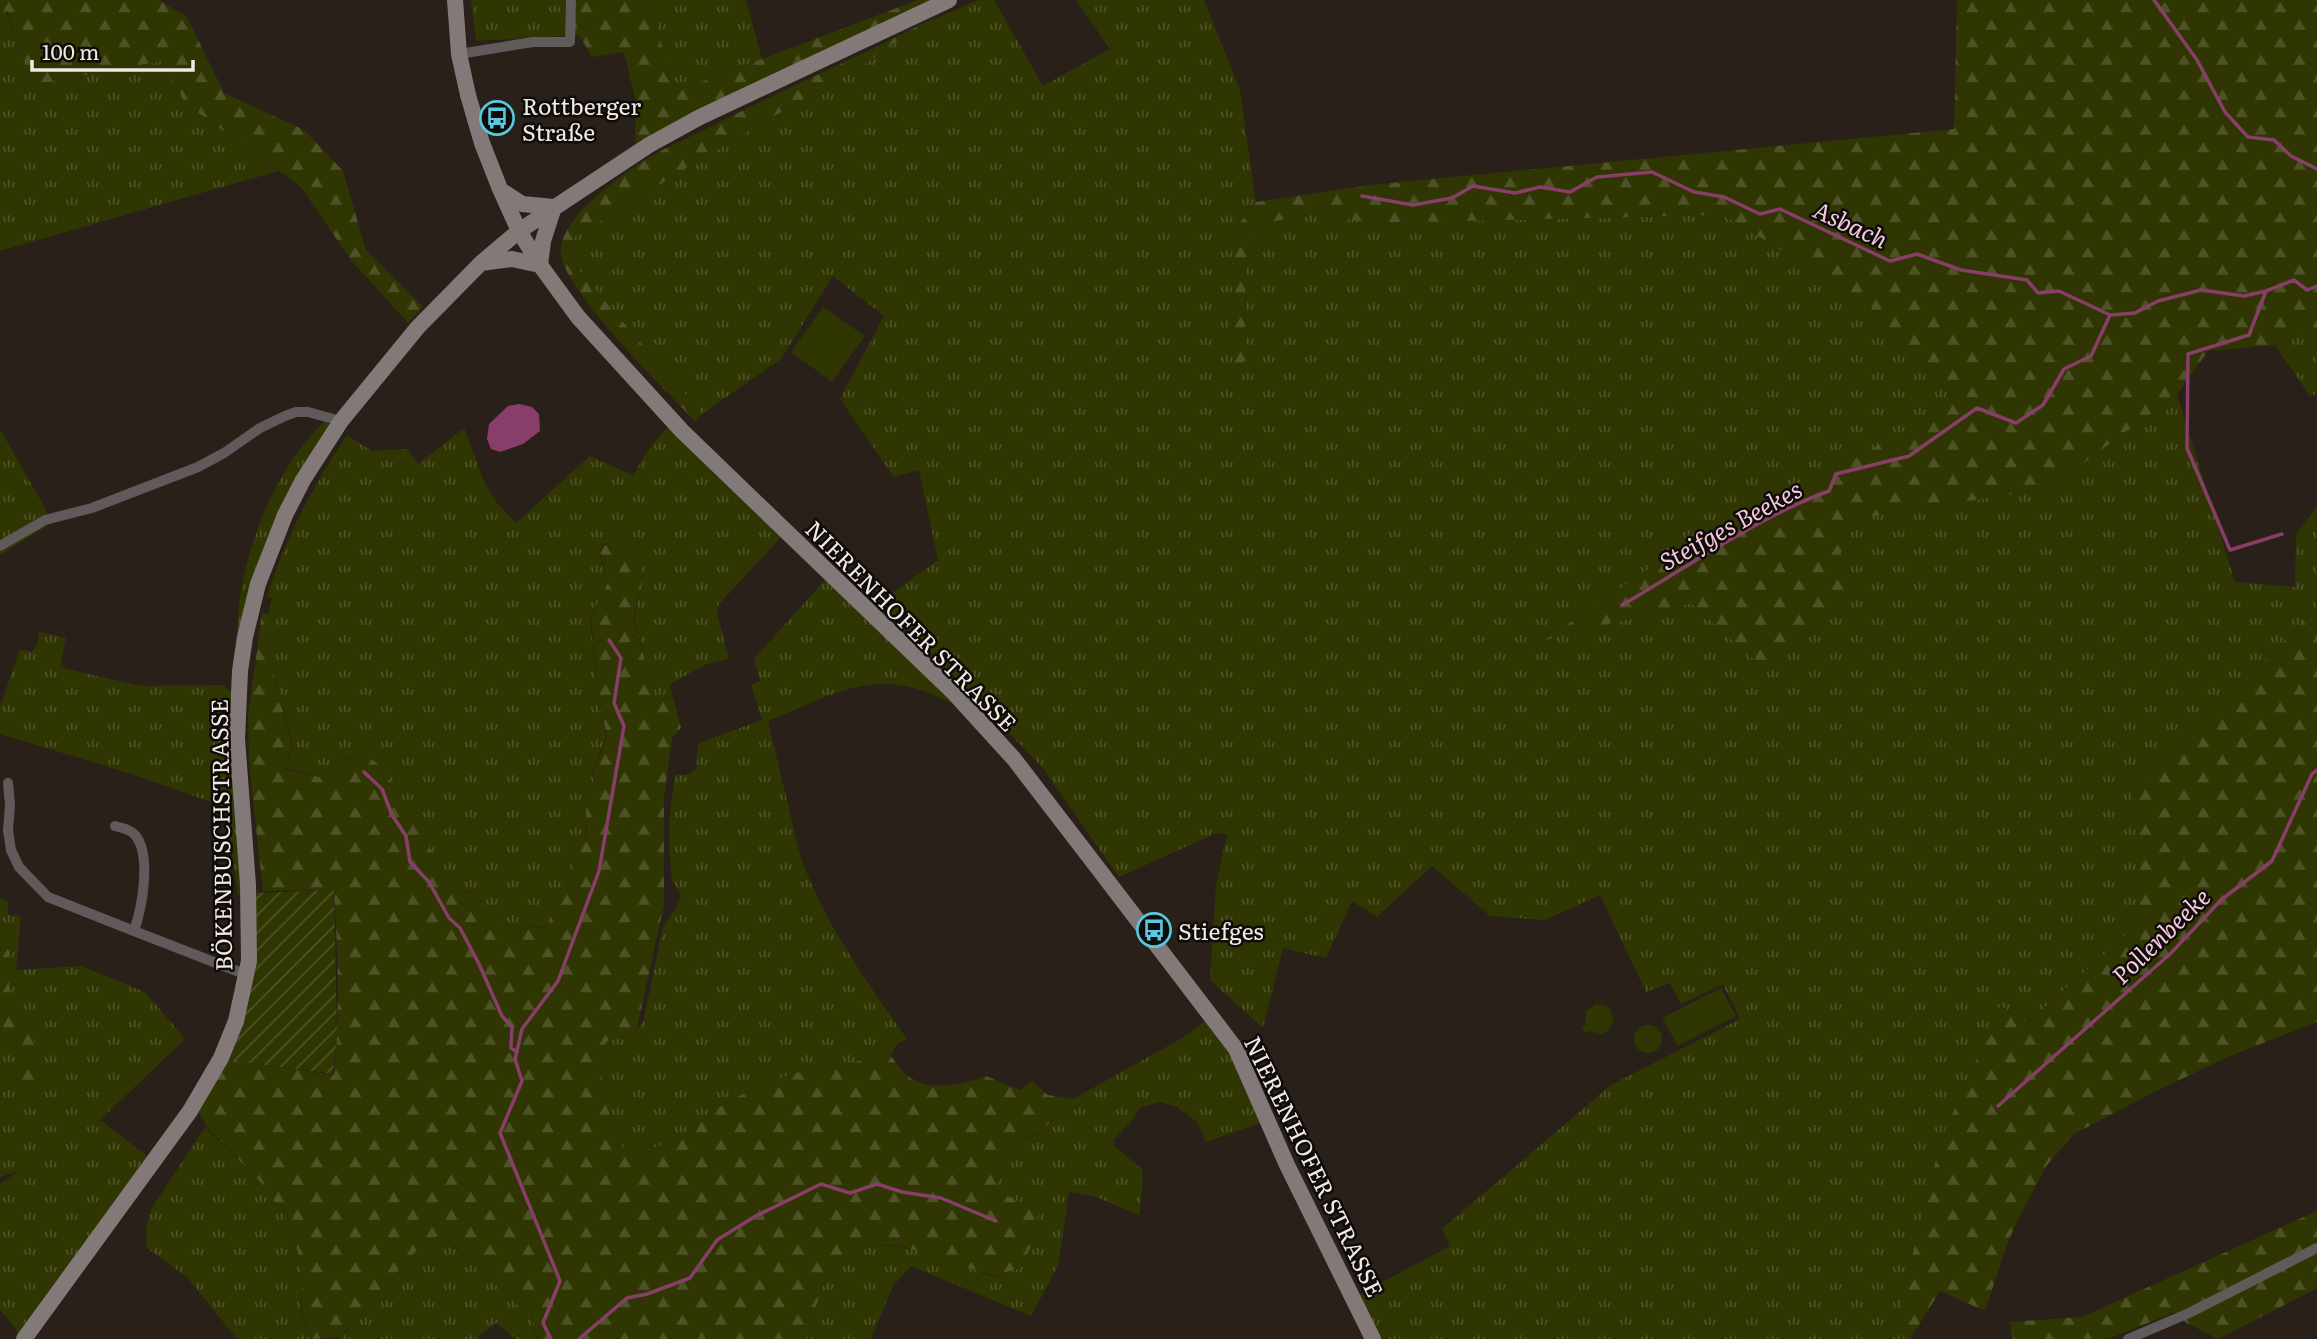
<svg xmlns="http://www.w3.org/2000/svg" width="2317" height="1339" font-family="Literata,serif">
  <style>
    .grass { fill: url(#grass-tufts) }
    .forest { fill: url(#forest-firs) }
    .garden { fill: url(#garden-furrows) }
    .pitch { fill: #2f3602 }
    .water { fill: #883e68 }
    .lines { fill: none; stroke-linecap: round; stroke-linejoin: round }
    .stream { stroke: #883e68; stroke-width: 3.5 }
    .street { stroke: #615a5a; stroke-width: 10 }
    .secondary { stroke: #847979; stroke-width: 16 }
    .labels { text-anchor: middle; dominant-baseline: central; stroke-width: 5; stroke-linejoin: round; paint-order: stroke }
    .poi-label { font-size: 23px; fill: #f1e9e5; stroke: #0f0b08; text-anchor: start }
    .street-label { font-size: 23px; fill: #f1e9e5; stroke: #0f0b08 }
    .water-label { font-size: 24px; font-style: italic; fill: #f4c8de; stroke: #0f0b08 }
  </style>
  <defs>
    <pattern id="grass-tufts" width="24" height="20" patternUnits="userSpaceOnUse" patternTransform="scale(1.75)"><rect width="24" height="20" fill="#2f3602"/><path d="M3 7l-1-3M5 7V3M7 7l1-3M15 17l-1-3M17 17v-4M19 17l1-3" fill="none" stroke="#4e5327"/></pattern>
    <pattern id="forest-firs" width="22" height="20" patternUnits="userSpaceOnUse" patternTransform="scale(1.75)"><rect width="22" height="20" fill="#2f3602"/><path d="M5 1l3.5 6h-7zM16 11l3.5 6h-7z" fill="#4e5327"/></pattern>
    <pattern id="garden-furrows" width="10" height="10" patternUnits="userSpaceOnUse" patternTransform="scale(1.75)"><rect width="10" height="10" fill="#2f3602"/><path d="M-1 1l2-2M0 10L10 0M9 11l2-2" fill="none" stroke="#4e5327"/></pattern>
  </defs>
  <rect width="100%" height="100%" fill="#2a201a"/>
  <!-- grass -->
  <path class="grass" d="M471,0h108v35l-103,6z
    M652,0h94l16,59 -91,34z
    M978,0h16l49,86 67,-37 -34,-49h128l36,91 16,111 -19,25 -8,113 17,20 -1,-90 14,-45 58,-13 50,11 356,-8 141,85 92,102 -145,82 -133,65 -131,90 144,-36 145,-81 214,-34 127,-94 58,188 60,5 1,-53 21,-28v102l-185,183 8,59 -6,78 -107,95 -26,-17 -60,134 -47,189 16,10h-532l-21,-43 93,-50 -8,-17 169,-144 129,-66 -17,-35 -42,20 -11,-21 -24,9 -46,-97 -55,25 -55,-4 -58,-50 -55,51 -25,-16 -26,57 -43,-10 -20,80 -53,-48 6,-95 11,-51h-13l-95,43 -77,-110 -87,-90 -76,-74 59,-43 -19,-90 -25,7 -54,-78 44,-83 -51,-40 -52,83 -79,55 -128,-149 1,-29 161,-98 129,-74 53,-38z
    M0,11h6l28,74 128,-24 23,42 93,68 -278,80z
    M2317,329v65l-7,2 -35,-51z
    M326,420l4,7 -93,217c-2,-75 33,-172 89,-224z
    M669,426l114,109 -64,69 -2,9 12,46 -22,5 -37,20 2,12 -16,2 -22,-80 10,-41 -7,-18 -22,-18 -11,3 -5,8 9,31 -18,34 9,86 7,34 -14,37 3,14 -9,22v26l-11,16 -9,42 -21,32 -33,4 -39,-38 -24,-1 -7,-23 -57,-95c-13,-15 -19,-19 -39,-15l-10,23 -51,-13 8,-23 -26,-95 5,-35 -4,-1 4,-16 -5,-1c18,-59 46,-111 80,-162l25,16 35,-2 11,15 46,-36 21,56 12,19 19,20 74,-67 44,20c8,-20 20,-34 35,-50z
    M0,429l45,79 5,16 -50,31z
    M827,578l52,47 76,80c-75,-42 -116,-13 -187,16l31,131c24,70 66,127 108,187l-9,4 -7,12 -99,19 -65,27 -45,37 -47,16 -8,-2 -7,-7c-13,-40 -25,-60 -14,-103 18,-10 21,4 37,-20l20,-95 15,-22 3,-12 -9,-12 -2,-23 -1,-38 6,-45c32,1 17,-15 24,-32l63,-23 -11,-35 9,-4 -6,-22z
    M39,632l27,6 -6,28 6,3 75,17 82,-1 9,7c-1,68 4,135 11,202l-5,1 -13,-88 -93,-33 -132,-40v-27l20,-58 12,3 5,-8z
    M0,897l8,5v12l13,3 -5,53 65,-4 64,26 40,47 -85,81 47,36 -128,178 -19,-25v-125l18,-13 -18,6z
    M1209,1018l12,16 42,88 -57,20 -9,-20 -20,-15 -16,-5 -20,5 -11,16 -17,17 2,7 27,22 1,15 -4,31 -45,-19 -25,-4 -11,74 -27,50 -120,-50 -18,20 -22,53h-65l-1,-2 17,-49 16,-28 27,-16 35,3 40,10 53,20 27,-9 16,-31 2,-25 -44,-23 17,-45 29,-10 33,-35 106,-59z
    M205,1127l57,57 29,42 11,42 -1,46 12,25h-76l-50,-62 -40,-29 -1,-20 6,-20z
    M440,1234l92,84 5,21h-21l-20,-16 -21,16h-137l3,-1 82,-95z"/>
  <!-- forest -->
  <path class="forest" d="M0,0h159l28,17 37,76 80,37 39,41 23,79 57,57 -15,16 -57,-63 -50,-73 -116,-84 -23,-42 -129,24 -26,-74h-7z
    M579,0h73l20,93 246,-93h20l-204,94 -99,49 1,-41 -12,-50 -32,5 -13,-22z
    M1957,0h360v329l-42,16 -67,6 -31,43 -127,94 -213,34 8,70 -82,76 -72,-65 -146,37 133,-91 133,-65 145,-83 -92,-101 -141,-85 -356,8 -50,-11 -58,13 -14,45 1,90 -10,8 -7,-28 8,-113 19,-25 114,-17 584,-56z
    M918,26l-53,38 -129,74 -161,98 -1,29 128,149 -7,7c-28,-30 -135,-133 -134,-170 1,-35 54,-70 80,-88 22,-15 48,-25 71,-37 68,-35 138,-65 206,-100z
    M615,541l22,19 7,17 -11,41 23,80 17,-1 8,31 -9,10 -8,59v108l-28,127 -12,7 -10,-1 -8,4c-11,43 1,63 14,103l7,7 9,2 46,-16 45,-37 64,-27 99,-19c6,7 12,17 19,22 21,16 55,7 77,-1l34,14 12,-9 16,14 25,4 -33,34 -29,11 -17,45 44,23 -2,25 -16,31 -26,8 -93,-30 -36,-2 -27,16 -16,27 -16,52h-268l-6,-21 -91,-84 -18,9 -82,94 -28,2 -11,-25v-46l-11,-42 -29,-42 -56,-58 -8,-16 29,-50 107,15c6,-62 4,-123 0,-185l-71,1 -14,-128 -1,-47 14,-103 10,2 -5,35 25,95 -8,24 52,12 10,-22c21,-6 25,-2 40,14l56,95 7,23 24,2 40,37 32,-3 21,-33 9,-42 12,-16 -1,-26 9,-22 -2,-14 14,-37 -8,-35 -8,-85 17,-34 -8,-31 5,-7z
    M2317,608v414l-87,34 -78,37 -78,41 -27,31 -28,52 -11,25 -23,69 -45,-20 -30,48 -16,-10 47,-189 59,-134 28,17 106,-95 6,-78 -8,-59z
    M8,949l1,38 7,19 16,11 8,84 -20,3 -6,-56 -14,-18v-75z
    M2317,1211v77l-99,51 -33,-17 -10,-10 -67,27h-95l-4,-17 73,-5z"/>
  <!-- garden -->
  <path class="garden" d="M334,890l3,147 -4,37 -106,-14 24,-71 4,-29 -1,-67z"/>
  <!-- pitch -->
  <path class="pitch" d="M823,307l42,29 -33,46 -41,-30z
    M1721,988l15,28 -58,30 -16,-28z
    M1596,1004l13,3 5,13 -6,11 -6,3 -13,-3 -3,3 -4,-7 3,-2 1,-14z
    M1634 1039a14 14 0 1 1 28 0a14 14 0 1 1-28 0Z"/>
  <!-- water -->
  <path class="water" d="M519,404l13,3 7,7 1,17 -17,13 -23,8 -9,-3 -4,-10 2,-15 19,-18z"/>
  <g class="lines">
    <!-- stream -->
    <path class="stream" d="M2154,0l43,60 28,52 23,25 26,3 17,16 26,13
      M1362,196l51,9 39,-7 21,-12 42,7 25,-6 30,5 27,-15 55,-5 42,20 30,5 36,17 20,-5 110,52 27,-7 44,16 66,10 11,13 21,-2 51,24 25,-2 23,-12 43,-11 43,6 22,-5 28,-11 13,10 10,-4
      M2266,291l-17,44 -61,19 -1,94 43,102 52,-16
      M1622,605c68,-39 133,-87 207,-114l7,-17 73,-18 68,-48 39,15 27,-18 21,-36 27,-13 19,-41
      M364,772l18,17 10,26 14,21 4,26 19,20 20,36 11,10 19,36 23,52 10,11 -1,21 6,4
      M1998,1106l173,-153 50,-53 51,-39 40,-87 5,-4
      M551,1339l-8,-16 17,-42 -60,-148 22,-52 -7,-22 7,-30 36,-48 41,-110 25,-145 -10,-23 7,-45 -12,-18
      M579,1339l48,-41 20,-4 43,-16 27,-38 37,-23 67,-33 29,9 27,-9 25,8 39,6 55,23"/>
    <!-- street -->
    <path class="street" d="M459,54l74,-12h37l1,-42
      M0,546l45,-26 47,-12 106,-41 26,-14 36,-25 25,-12 11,-4h12l33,9
      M8,783l2,22 -2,25 3,20 8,17 29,30 86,34
      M115,826c7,2 15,3 20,9 17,20 7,73 -1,96l113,44
      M2128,1339l61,-26 128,-65"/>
    <!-- secondary -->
    <path class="secondary" d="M455,0l4,54 9,41 14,48 18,46 19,42 21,34 38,52 104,114 272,262 60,66 83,108 139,182 51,116 86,174
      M502,191l20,13 32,3
      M481,263l31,-4 28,6
      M540,265l3,-24 11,-34
      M24,1339l166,-228 31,-53 15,-37 13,-60 -1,-76 -11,-146 3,-68 5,-34 13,-53 27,-69 18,-35 38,-59 77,-94 63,-64 38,-32 130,-86 51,-28 249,-117"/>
  </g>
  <!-- icons -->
  <defs>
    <g id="bus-ring" transform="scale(1.75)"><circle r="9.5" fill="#0f0b08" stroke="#57c9e2" stroke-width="1.5"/><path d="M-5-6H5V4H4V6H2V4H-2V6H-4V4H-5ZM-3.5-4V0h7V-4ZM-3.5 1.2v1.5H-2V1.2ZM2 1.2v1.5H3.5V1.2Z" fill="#57c9e2"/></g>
  </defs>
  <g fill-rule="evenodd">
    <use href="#bus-ring" x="497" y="118"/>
    <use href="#bus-ring" x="1154" y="930"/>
  </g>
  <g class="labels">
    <!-- poi labels -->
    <g class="poi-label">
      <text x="522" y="105">Rottberger<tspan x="522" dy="26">Straße</tspan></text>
      <text x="1178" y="930">Stiefges</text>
    </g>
    <!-- street labels -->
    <g class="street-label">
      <text transform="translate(912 625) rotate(45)">NIERENHOFER STRASSE</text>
      <text transform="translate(220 835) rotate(-91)">BÖKENBUSCHSTRASSE</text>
      <text transform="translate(1315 1166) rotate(64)">NIERENHOFER STRASSE</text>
    </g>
    <!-- water labels -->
    <g class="water-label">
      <text transform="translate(1851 223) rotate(25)">Asbach</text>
      <text transform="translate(1730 524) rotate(-29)">Steifges Beekes</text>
      <text transform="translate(2160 935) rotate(-44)">Pollenbeeke</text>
    </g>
  </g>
  <!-- scale -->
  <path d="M32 60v10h161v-10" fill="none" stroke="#f1e9e5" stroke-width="3.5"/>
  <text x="42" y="60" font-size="21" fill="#f1e9e5" stroke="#0f0b08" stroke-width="5" paint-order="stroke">100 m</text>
</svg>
